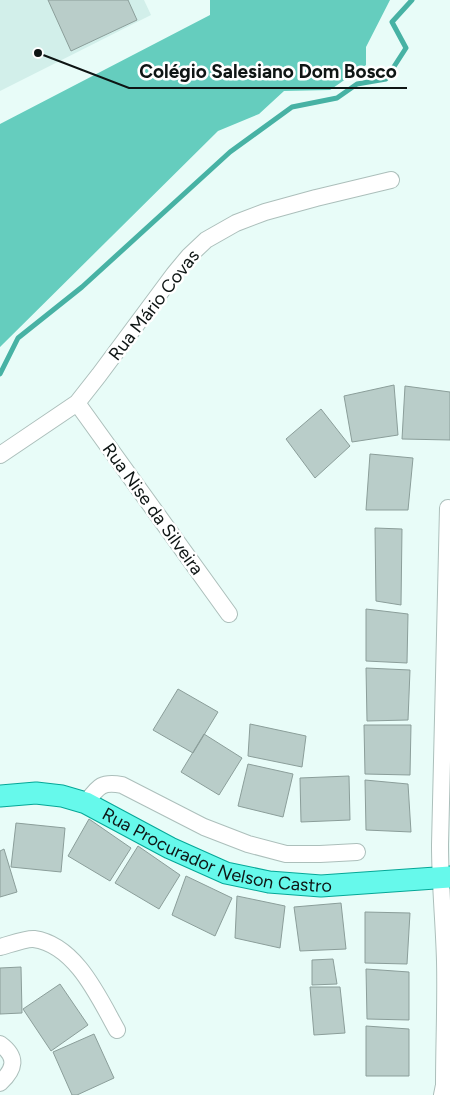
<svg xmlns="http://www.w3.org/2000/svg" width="450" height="1095" font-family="Figtree,sans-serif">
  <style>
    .built { fill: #d2efea }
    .forest { fill: #65cdbe }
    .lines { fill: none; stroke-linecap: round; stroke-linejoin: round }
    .stream { stroke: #47b2a4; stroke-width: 5 }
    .building { fill: #b9cdc9; stroke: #8b9e9a }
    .minor-casing { stroke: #acbfbb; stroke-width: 18 }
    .major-casing { stroke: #05a797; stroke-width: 23 }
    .minor { stroke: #fff; stroke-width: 16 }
    .major { stroke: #66f9eb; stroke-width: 21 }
    .labels { text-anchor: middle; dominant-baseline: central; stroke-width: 5; stroke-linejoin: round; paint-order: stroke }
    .street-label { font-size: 18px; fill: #0e1514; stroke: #fff }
    .leader { fill: none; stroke: #0e1514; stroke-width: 2 }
    .callout-dot { fill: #0e1514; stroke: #fff; stroke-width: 2 }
    .callout-label { font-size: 19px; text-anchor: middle; font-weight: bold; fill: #0e1514; stroke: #fff; stroke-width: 5; stroke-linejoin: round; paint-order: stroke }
  </style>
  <rect width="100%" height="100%" fill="#e8fcf8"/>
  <!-- built -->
  <path class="built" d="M0,0h144l7,15 -151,76z"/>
  <!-- forest -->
  <path class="forest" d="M210,0h180l-24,47v18l-36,25 -46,1 -25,23 -41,17 -218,216v-223l210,-109z"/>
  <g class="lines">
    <!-- stream -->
    <path class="stream" d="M0,374l18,-36 64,-51 148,-135 62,-45 45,-9 20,-14 29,-5 20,-31 -14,-26 20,-22"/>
  </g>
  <!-- building -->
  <path class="building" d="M48,0h80l9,20 -66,31z
    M394,385l4,50 -46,7 -8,-46z
    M405,386l45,6v48l-48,-1z
    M321,409l29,37 -35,32 -29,-39z
    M370,454l43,4 -5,52h-42z
    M375,528l27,1 -1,76 -25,-4z
    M366,609l42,5 -1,49 -41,-2z
    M366,668l44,2 -2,50 -41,1z
    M178,689l40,23 -25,41 -40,-23z
    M250,724l56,12 -4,31 -54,-11z
    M364,725h47l-1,50 -45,-1z
    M204,734l38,24 -23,37 -38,-23z
    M248,764l45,10 -10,43 -45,-11z
    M349,776l1,44 -49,2 -1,-44z
    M365,780l43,4 3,48 -45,-2z
    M89,819l42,29 -21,33 -42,-25z
    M16,823l49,5 -4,44 -50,-5z
    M138,846l42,29 -21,34 -44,-26z
    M4,849l13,43 -17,5v-46z
    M186,876l46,22 -17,38 -43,-21z
    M237,896l48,10 -5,42 -45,-10z
    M341,903l5,46 -46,2 -6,-44z
    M365,912l45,1 -3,51 -42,-1z
    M333,959l4,25 -25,1v-25z
    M21,967l1,46 -22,1v-46z
    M366,969l43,3v48l-42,-1z
    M60,984l28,41 -37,26 -28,-42z
    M310,987h30l5,46 -31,2z
    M366,1026l43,3v47h-43z
    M94,1034l20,44 -37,17h-5l-19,-43z"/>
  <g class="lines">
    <!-- minor casing -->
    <g class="minor-casing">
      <path id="minor" d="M77,403l152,211
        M0,455l77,-52 22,-28 75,-101 15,-18 17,-16 30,-17 29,-11 51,-14 75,-18
        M86,803c12,-16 15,-22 36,-18l82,42 44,17 38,10h34l37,-2
        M0,947c8,-2 27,-9 34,-8 42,6 65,59 83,91
        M0,1044c18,13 15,25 0,39
        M442,1095l2,-10c0,-41 2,-82 1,-124 -1,-38 -5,-77 -5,-116l8,-337"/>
    </g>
    <!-- major casing -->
    <g class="major-casing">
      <g id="major">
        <path id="s1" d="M0,796l36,-3 26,3 24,7 84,45 56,25 43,9 52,4 129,-9"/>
      </g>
    </g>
    <!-- minor -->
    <use href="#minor" class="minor"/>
    <!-- major -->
    <use href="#major" class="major"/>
  </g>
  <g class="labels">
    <!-- street labels -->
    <g class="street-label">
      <text transform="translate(154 305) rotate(-52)">Rua Mário Covas</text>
      <text transform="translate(153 509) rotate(54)">Rua Nise da Silveira</text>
      <text stroke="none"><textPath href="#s1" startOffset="229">Rua Procurador Nelson Castro</textPath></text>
    </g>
  </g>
  <!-- callouts -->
  <path class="leader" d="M38 53L129 88H407"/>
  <circle class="callout-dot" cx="38" cy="53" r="5"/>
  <g class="callout-label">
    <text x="268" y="78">Colégio Salesiano Dom Bosco</text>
  </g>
</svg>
